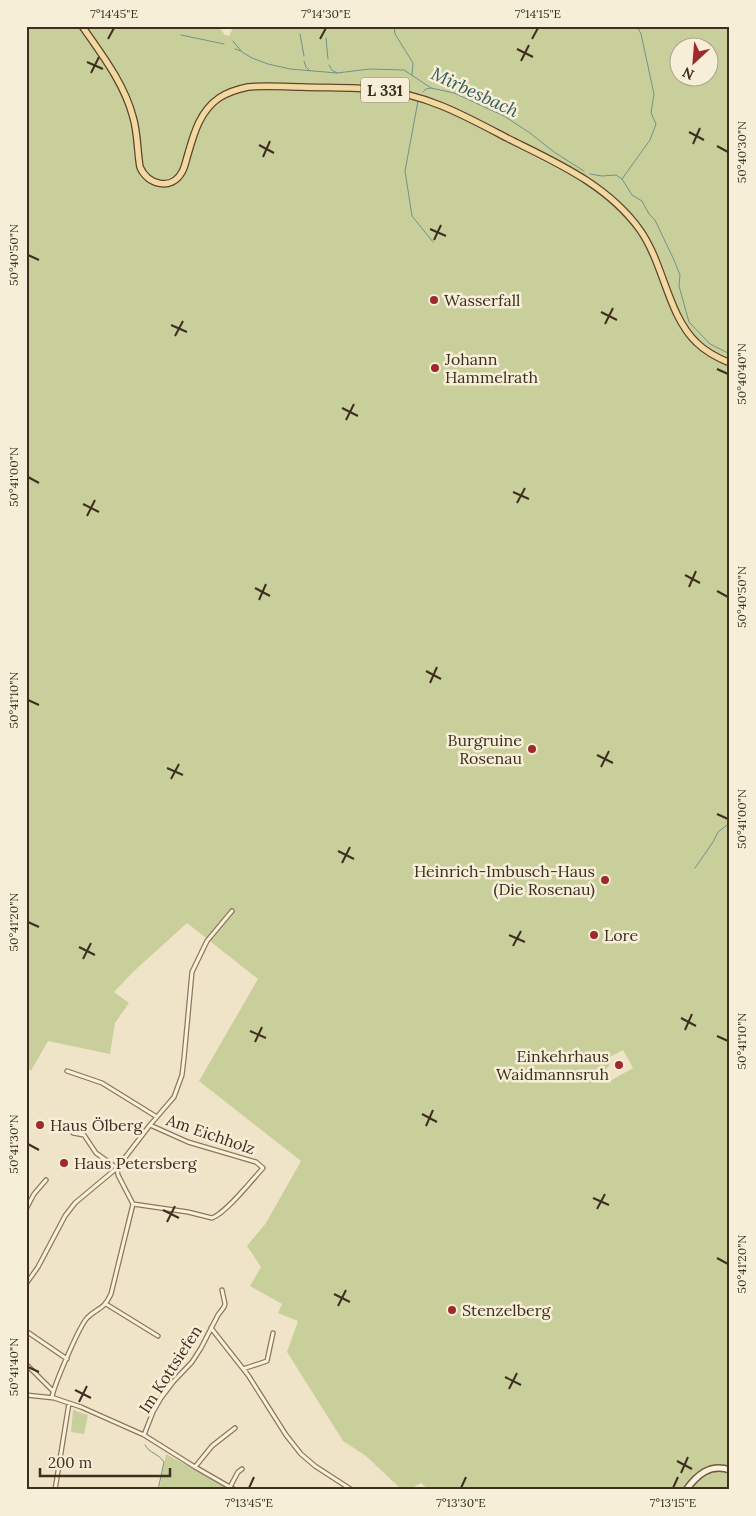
<svg xmlns="http://www.w3.org/2000/svg" width="756" height="1516" font-family="Lora,serif">
  <style>
    .green { fill: #c9cf9b; fill-rule: evenodd }
    .lines { fill: none; stroke-linecap: round; stroke-linejoin: round }
    .stream { stroke: #6f938a; stroke-width: 1 }
    .street-casing { stroke: #8d765c; stroke-width: 5.5 }
    .secondary-casing { stroke: #6f573f; stroke-width: 8 }
    .primary-casing { stroke: #5b4430; stroke-width: 8 }
    .street { stroke: #faf1dc; stroke-width: 3 }
    .secondary { stroke: #faf1dc; stroke-width: 5 }
    .primary { stroke: #f3d9a0; stroke-width: 5.5 }
    .ticks { fill: none; stroke: #3d2e20; stroke-width: 2 }
    .poi-dot { fill: #9e2a2b; stroke: #f7eed8; stroke-width: 2 }
    .labels { text-anchor: middle; dominant-baseline: central; stroke-width: 5; stroke-linejoin: round; paint-order: stroke }
    .shield { fill: #f7eed8; stroke: #756857; stroke-width: 1 }
    .shield-label { font-size: 15px; font-weight: bold; fill: #3d2e20 }
    .poi-label { font-size: 16px; fill: #3d2e20; stroke: #f7eed8; text-anchor: start }
    .street-label { font-size: 16px; fill: #3d2e20; stroke: #f7eed8 }
    .water-label { font-size: 18px; font-style: italic; fill: #2f5d5a; stroke: #f7eed8 }
    .neatline { fill: none; stroke: #3d2e20; stroke-width: 2 }
    .ticks-label { font-size: 12px; text-anchor: middle; fill: #3d2e20 }
  </style>
  <rect width="100%" height="100%" fill="#f0e4c8"/>
  <!-- green -->
  <path class="green" d="M26,26h53c17,25 36,50 47,79 4,11 7,22 8,33 1,12 -1,28 6,38 8,10 19,13 31,10 33,-12 7,-83 80,-96l111,2 46,6 28,8 54,27 99,52 15,11 22,21 14,19 14,26 25,66 16,19 16,11 19,8v1124h-301l-8,-7 -12,7h-7l-36,-34 -23,-15 -56,-89 11,-31 -20,-8 4,-9 -32,-18 11,-19 -14,-21 19,-23 35,-62 -102,-80 59,-102 -71,-56 -54,49 -19,20 15,11 -14,20 -5,31 -62,-13 -17,30 -5,-5zM623,1050l10,18 -25,14 -4,-10 5,-6 1,-9z
    M85,26h133l7,9 4,1 3,-6v-4h498v335c-8,-4 -17,-8 -24,-13 -34,-27 -34,-75 -57,-109 -12,-19 -27,-37 -45,-51 -25,-18 -55,-32 -82,-46 -40,-21 -81,-45 -126,-53 -48,-8 -99,-5 -147,-5 -32,6 -49,20 -58,51 -4,13 -7,26 -13,38 -9,7 -22,11 -31,1 -10,-12 -6,-34 -9,-49 -3,-17 -13,-31 -21,-45 -11,-18 -21,-36 -32,-54zM678,48h30v30h-30z
    M73,1410l15,5 -4,19 -13,-2z
    M166,1454l60,33 -1,3h-66z"/>
  <g class="lines">
    <!-- stream -->
    <path class="stream" d="M394,26l1,8 18,29 -1,12
      M300,34l4,22
      M181,35l43,9
      M326,38l2,21
      M233,41l9,11 10,6 16,6 22,5 47,4 33,-4 34,1 27,18 23,5 50,23 26,17 24,19 30,19
      M235,49l6,2
      M304,61l2,6 4,4
      M329,65l3,5 5,3
      M423,92l3,-3 5,-1
      M418,101l-13,70 7,45 21,26
      M590,174l12,2 14,-1 6,4 10,16 10,6 7,13 6,6 19,40 6,15 -1,11 10,36 21,22 20,10
      M622,179l28,-39 6,-16 -5,-11 3,-19 -13,-60 -4,-8
      M695,868l18,-26 5,-10 12,-9
      M145,1445c4,8 14,9 19,17l-6,28"/>
    <!-- street casing -->
    <g class="street-casing">
      <path id="street" d="M67,1071l35,12 55,34
        M133,1204l55,8 24,6c14,-5 40,-38 51,-50l-7,-6 -68,-20 -38,-17
        M26,1209l8,-15 12,-14
        M26,1284l12,-17 27,-51 10,-13 42,-35 -21,-15 -12,-18 -11,-2
        M106,1304l52,32
        M211,1328l37,47 38,60 15,19 14,12 37,24
        M26,1331l41,28
        M26,1364l27,27
        M243,1369l24,-8 6,-28
        M26,1395l28,3 27,9 63,28 51,32 40,23
        M52,1397c2,-12 27,-70 35,-79 11,-11 16,-7 24,-24l22,-90 -15,-29 -1,-7 33,-43 24,-28 8,-22 2,-17 8,-86 15,-31 25,-30
        M144,1435l9,-23 8,-14 12,-16 19,-20 9,-14 17,-33 6,-8 1,-3 -3,-14
        M195,1467l17,-21 23,-18
        M230,1487l8,-15 4,-3
        M55,1490l14,-87"/>
    </g>
    <!-- secondary casing -->
    <g class="secondary-casing">
      <path id="secondary" d="M686,1490c11,-15 24,-27 44,-20"/>
    </g>
    <!-- primary casing -->
    <g class="primary-casing">
      <path id="primary" d="M82,26c20,29 42,57 51,91 5,17 4,33 7,50 7,18 32,24 42,5 3,-5 4,-12 6,-18 6,-21 12,-43 31,-56 9,-6 19,-9 29,-11 18,-2 36,0 54,0 26,1 52,0 77,3 48,4 88,27 130,49 48,24 99,46 131,91 24,34 28,86 57,113 9,9 21,15 33,20"/>
    </g>
    <!-- street -->
    <use href="#street" class="street"/>
    <!-- secondary -->
    <use href="#secondary" class="secondary"/>
    <!-- primary -->
    <use href="#primary" class="primary"/>
  </g>
  <!-- ticks -->
  <path class="ticks" d="M108,39l6,-11M320,39l6,-11M532,39l6,-11M517,49l16,8M521,61l8,-16M87,62l16,7M91,73l8,-16M689,132l15,8M693,144l7,-16M259,145l15,8M717,146l11,6M263,157l7,-16M430,229l16,7M434,240l7,-15M28,255l11,5M601,312l16,8M605,324l8,-16M171,325l16,7M175,336l8,-15M717,369l11,5M342,408l16,8M346,420l8,-16M28,477l11,6M513,492l16,7M517,503l8,-15M83,504l16,8M87,516l8,-16M685,575l15,8M689,587l7,-16M255,588l15,8M717,591l11,6M259,600l7,-16M426,671l15,8M430,683l7,-16M28,700l11,5M597,755l16,8M601,767l8,-16M167,768l16,7M171,779l8,-15M717,814l11,5M338,851l16,8M342,863l8,-16M28,922l11,5M509,935l16,7M513,946l8,-15M79,947l16,8M83,959l8,-16M681,1018l15,8M685,1030l7,-16M250,1031l16,7M717,1036l11,5M255,1042l7,-15M422,1114l15,8M426,1126l7,-16M28,1144l11,6M593,1198l16,7M597,1209l8,-15M163,1210l16,8M167,1222l8,-16M717,1258l11,6M334,1294l16,8M338,1306l8,-16M28,1367l11,5M505,1377l16,8M509,1389l8,-16M75,1390l16,8M79,1402l8,-16M677,1461l15,8M681,1473l7,-16M249,1488l5,-11M461,1488l5,-11M673,1488l5,-11"/>
  <!-- markers -->
  <g class="poi-dot">
    <circle cx="434" cy="300" r="5"/>
    <circle cx="435" cy="368" r="5"/>
    <circle cx="532" cy="749" r="5"/>
    <circle cx="605" cy="880" r="5"/>
    <circle cx="594" cy="935" r="5"/>
    <circle cx="619" cy="1065" r="5"/>
    <circle cx="40" cy="1125" r="5"/>
    <circle cx="64" cy="1163" r="5"/>
    <circle cx="452" cy="1310" r="5"/>
  </g>
  <g class="labels">
    <!-- shield labels -->
    <rect class="shield" x="361" y="77.5" width="48" height="25" rx="4"/>
    <g class="shield-label">
      <text x="385" y="90">L 331</text>
    </g>
    <!-- poi labels -->
    <g class="poi-label">
      <text x="444" y="300">Wasserfall</text>
      <text x="445" y="359">Johann<tspan x="445" dy="18">Hammelrath</tspan></text>
      <text x="522" y="740" text-anchor="end">Burgruine<tspan x="522" dy="18">Rosenau</tspan></text>
      <text x="595" y="871" text-anchor="end">Heinrich-Imbusch-Haus<tspan x="595" dy="18">(Die Rosenau)</tspan></text>
      <text x="604" y="935">Lore</text>
      <text x="609" y="1056" text-anchor="end">Einkehrhaus<tspan x="609" dy="18">Waidmannsruh</tspan></text>
      <text x="50" y="1125">Haus Ölberg</text>
      <text x="74" y="1163">Haus Petersberg</text>
      <text x="462" y="1310">Stenzelberg</text>
    </g>
    <!-- street labels -->
    <g class="street-label">
      <text transform="translate(211 1134) rotate(19)">Am Eichholz</text>
      <text transform="translate(170 1369) rotate(-57)">Im Kottsiefen</text>
    </g>
    <!-- water labels -->
    <g class="water-label">
      <text transform="translate(475 92) rotate(25)">Mirbesbach</text>
    </g>
  </g>
  <!-- border -->
  <rect width="756" height="1516" fill="none" stroke="#f7eed8" stroke-width="55"/>
  <!-- north arrow -->
  <g transform="translate(694 62) rotate(206)"><circle r="24" fill="#f7eed8" stroke="#ada18e"/>
  <path d="M0-4L9 19L0 12L-9 19Z" fill="#9e2a2b"/>
  <text y="-8" font-size="14" font-weight="bold" text-anchor="middle" fill="#3d2e20">N</text>
  </g>
  <!-- scale -->
  <path d="M40 1468v8h130v-8" fill="none" stroke="#3d2e20" stroke-width="2.5"/>
  <text x="48" y="1468" font-size="15" fill="#3d2e20" stroke="#f7eed8" stroke-width="4" paint-order="stroke">200 m</text>
  <rect x="28" y="28" width="700" height="1460" class="neatline"/>
  <g class="ticks-label">
    <text x="114" y="18">7°14'45"E</text>
    <text x="326" y="18">7°14'30"E</text>
    <text x="538" y="18">7°14'15"E</text>
    <text transform="translate(742 152) rotate(-90)" y="4">50°40'30"N</text>
    <text transform="translate(14 255) rotate(-90)" y="4">50°40'50"N</text>
    <text transform="translate(742 374) rotate(-90)" y="4">50°40'40"N</text>
    <text transform="translate(14 477) rotate(-90)" y="4">50°41'00"N</text>
    <text transform="translate(742 597) rotate(-90)" y="4">50°40'50"N</text>
    <text transform="translate(14 700) rotate(-90)" y="4">50°41'10"N</text>
    <text transform="translate(742 819) rotate(-90)" y="4">50°41'00"N</text>
    <text transform="translate(14 922) rotate(-90)" y="4">50°41'20"N</text>
    <text transform="translate(742 1041) rotate(-90)" y="4">50°41'10"N</text>
    <text transform="translate(14 1144) rotate(-90)" y="4">50°41'30"N</text>
    <text transform="translate(742 1264) rotate(-90)" y="4">50°41'20"N</text>
    <text transform="translate(14 1367) rotate(-90)" y="4">50°41'40"N</text>
    <text x="249" y="1507">7°13'45"E</text>
    <text x="461" y="1507">7°13'30"E</text>
    <text x="673" y="1507">7°13'15"E</text>
  </g>
</svg>
